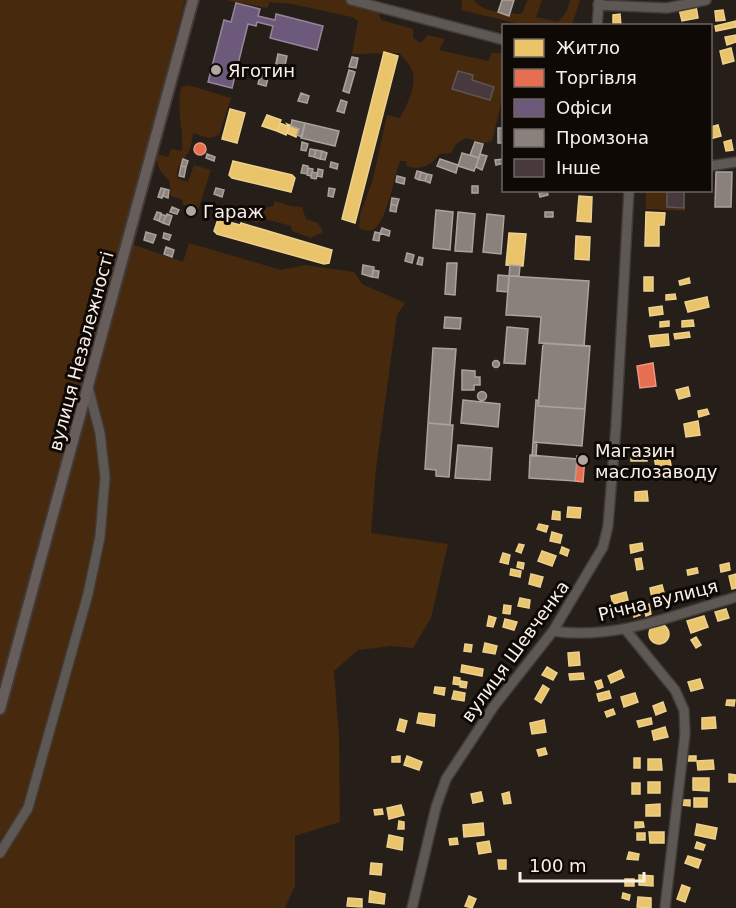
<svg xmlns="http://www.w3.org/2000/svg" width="736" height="908" font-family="'DejaVu Sans',sans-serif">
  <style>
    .green { fill: #47290e }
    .homes { fill: #e9c46a; stroke: #eed190; stroke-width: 1.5 }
    .shops { fill: #e76f51; stroke: #ec967f; stroke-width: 1.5 }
    .offices { fill: #6d597a; stroke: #97869b; stroke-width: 1.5 }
    .industry { fill: #8a817c; stroke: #aba29d; stroke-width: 1.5 }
    .building { fill: #483a3c; stroke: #5d5555; stroke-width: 1.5 }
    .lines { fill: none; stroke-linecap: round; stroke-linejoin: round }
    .minor-casing { stroke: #403b37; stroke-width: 12 }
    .major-casing { stroke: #403b37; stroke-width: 14 }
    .minor { stroke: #5d5854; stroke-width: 9 }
    .major { stroke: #675d5a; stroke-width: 10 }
    .poi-dot { fill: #afa7a0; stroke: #0f0906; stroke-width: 2 }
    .labels { text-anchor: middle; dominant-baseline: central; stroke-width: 6; stroke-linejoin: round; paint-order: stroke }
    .poi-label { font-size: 18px; fill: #f9f0e9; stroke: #0f0906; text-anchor: start }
    .street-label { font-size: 18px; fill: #f9f0e9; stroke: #0f0906 }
  </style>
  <rect width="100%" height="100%" fill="#261f19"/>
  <!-- green -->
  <path class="green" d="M0,0h185l-62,241 60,21 6,-19 92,27 24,-5 49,7 8,12 43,19 -8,12 -21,154 -5,64 77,11 -17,74 -18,30 -22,-2 -33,4 -24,21 5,66 1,85 -45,14v50l-10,22h-285z
    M226,0h149l6,20 32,9v9l8,5 7,-8 17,4 -6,11 49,11 4,-8h11v42l-11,46 -8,2 -18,-5 -10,6 -5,9 -12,1c-6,11 -19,17 -32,12l-1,-5h-6c-7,17 -12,62 -29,70l-12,-2 1,-14 13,-36 14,-64 13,3c7,-13 19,-36 11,-50 -3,-6 -8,-9 -11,-15l-48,1 6,-33 -6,-4 -60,-13 -22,-2 -3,6z
    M462,0h12c9,13 30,12 44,14l4,-1 6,-13h14l-6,17 22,5 9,-11 3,-11h10l-8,25h-49l-62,-15z
    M188,85l43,13 -12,37 -10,3 -16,-5c-1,7 -2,16 -6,21 -5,9 -11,12 -10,24l11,4 6,-17 17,5 -13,40 -16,-6 1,-4 -12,-4 -2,-16c-7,-6 -15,-16 -11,-26l10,3 3,-8 11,2c2,-22 -6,-40 -1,-64z
    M646,191h39v20l-39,-2z
    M275,201l15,5 12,1 4,12 12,4 5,9 -12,6 -19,-7 -1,-5 -29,-8 -5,5 -18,-7 2,-8c11,-4 20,2 32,-2z"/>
  <!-- homes -->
  <path class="homes" d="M696,6l2,12 -16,3 -3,-12z
    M723,10l2,10 -9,1 -1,-10z
    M620,14l1,12h-8v-11z
    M736,21v6l-20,4 -1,-5z
    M736,35v7l-9,3 -2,-8z
    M731,48l3,13 -11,3 -3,-13z
    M384,52l14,4 -43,167 -13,-4z
    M230,109l15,4 -8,30 -15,-4z
    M267,115l14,5 -4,11 -15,-5z
    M280,123l9,4 -3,8 -9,-4z
    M287,124l12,5 -3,8 -9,-4 2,-6z
    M718,125l3,11 -11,3v-12z
    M731,140l2,10 -7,1 -2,-9z
    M233,161l59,14 3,3 -4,14 -59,-14 -3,-3z
    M579,196l13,1 -1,25 -14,-1z
    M646,212l19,1 -1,12h-5v21h-14z
    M218,219l22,6 1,-2 91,27 -3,13 -5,1 -107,-30 -3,-3z
    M509,233l17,1 -3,32 -17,-1z
    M576,236l14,1 -1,23 -14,-1z
    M644,277h9v14h-9z
    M689,278l1,5 -10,2 -1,-4z
    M675,294l1,5 -10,1v-5z
    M707,297l2,10 -21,5 -3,-10z
    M662,306l1,8 -13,2 -1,-8z
    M693,320l1,6 -12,1v-6z
    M669,321v5l-9,1v-5z
    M689,332l1,5 -15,2 -1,-5z
    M668,334l1,11 -18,2 -2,-11z
    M688,387l2,9 -11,3 -3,-9z
    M707,409l2,5 -10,3 -1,-6z
    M698,421l2,14 -14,2 -2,-13z
    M668,450l3,15 -15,2 -3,-15z
    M631,456h16v5h-16z
    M649,467l1,7 -15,2 -1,-7z
    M647,491l1,10h-13v-9z
    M568,507l13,1 -1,10 -13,-1z
    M553,511l7,1v8l-8,-1z
    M539,524l9,2 -2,6 -9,-3z
    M552,532l10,3 -2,8 -10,-2z
    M642,543l1,7 -12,3 -1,-8z
    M519,544l5,1 -3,8 -5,-2z
    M562,547l7,3 -2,6 -7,-3z
    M542,551l14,5 -4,10 -14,-5z
    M503,553l7,2 -2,9 -8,-2z
    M641,558l2,11 -6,1 -2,-11z
    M518,562l6,1 -1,6 -6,-2z
    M729,563l1,7 -9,2 -1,-7z
    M697,568l1,5 -10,2 -1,-5z
    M511,569l10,2 -1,6 -10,-2z
    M531,574l12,3 -3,10 -11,-3z
    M736,574v14l-4,1 -3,-13z
    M662,585l4,15 -13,3 -3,-15z
    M626,592l2,8 -15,4 -2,-8z
    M520,598l10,2 -1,8 -11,-2z
    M649,604l2,10 -5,2 -3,-11z
    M504,605l7,1 -1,8 -7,-1z
    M638,606l2,9 -6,2 -2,-10z
    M726,609l3,9 -11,3 -3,-9z
    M489,616l7,2 -3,9 -6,-1z
    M704,616l4,11 -17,6 -4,-12z
    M505,619l12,3 -3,8 -11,-3z
    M649 634a10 10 0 1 1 20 0a10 10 0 1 1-20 0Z
    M696,637l5,8 -5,3 -5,-8z
    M485,643l12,3 -2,8 -12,-2z
    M465,644l7,1 -1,7 -7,-1z
    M579,652l1,13 -11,1 -1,-13z
    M462,665l21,4 -1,7 -21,-4z
    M547,667l10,6 -4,7 -11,-5z
    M621,670l3,7 -13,6 -3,-7z
    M583,673l1,6 -14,1 -1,-6z
    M454,677l6,1 -1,7 -6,-1z
    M700,679l3,9 -12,3 -3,-9z
    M601,680l2,7 -5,2 -3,-7z
    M461,681l6,1 -1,6 -6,-1z
    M543,685l6,4 -8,14 -6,-4z
    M435,687l10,1 -1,7 -10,-2z
    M454,691l11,2 -1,8 -12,-2z
    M609,691l2,7 -12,3 -2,-7z
    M635,693l3,9 -14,5 -3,-10z
    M727,700h8l-1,6 -8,-1z
    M663,702l3,9 -10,4 -3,-9z
    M613,709l2,5 -8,3 -2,-5z
    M419,713l16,2 -1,11 -17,-3z
    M715,717l1,11 -14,1v-11z
    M651,718l1,6 -13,3 -2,-6z
    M400,719l7,2 -3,11 -7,-2z
    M544,720l2,12 -14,2 -2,-11z
    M665,727l3,10 -14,3 -2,-9z
    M545,748l2,6 -8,2 -2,-6z
    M400,756v6h-8v-5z
    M407,756l15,6 -3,8 -15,-5z
    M688,756h8v5h-8z
    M634,758h6v10h-6z
    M648,759h13l1,11h-14z
    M713,760l1,9 -16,1 -1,-9z
    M729,774l7,1v7h-7z
    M693,778h16v13l-16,-1z
    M648,782h12v11h-12z
    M632,783h8v11h-8z
    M481,792l2,9 -10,2 -2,-9z
    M509,792l2,11 -7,1 -2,-10z
    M694,798h13v9h-13z
    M682,800h8v6l-8,-1z
    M660,804v12h-14v-11z
    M401,805l3,10 -15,4 -2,-11z
    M382,809l1,5 -8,1 -1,-5z
    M399,821l5,1v7h-6z
    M635,822h8l1,5 -9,1z
    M483,823l1,12 -20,2 -1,-12z
    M697,824l20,4 -2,11 -20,-4z
    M649,832h15v11h-14z
    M637,833h8v7h-8z
    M389,835l14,3 -1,12 -15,-3z
    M457,838l1,6 -8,1 -1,-6z
    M489,841l2,11 -12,2 -2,-11z
    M697,842l8,3 -2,5 -8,-2z
    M629,852l10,2 -1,6 -11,-1z
    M688,856l13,4 -3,8 -13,-5z
    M498,860h8v9h-7z
    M371,863l11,1 -1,11 -11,-1z
    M639,875l14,1v10l-14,-1z
    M625,879h9v7h-9z
    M682,885l8,3 -5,14 -8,-3z
    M370,891l15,3 -1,10 -15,-2z
    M623,893l7,2 -1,5 -7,-2z
    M469,896l7,3 -4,9 -7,-2z
    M638,897l13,1v10l-14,-1z
    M348,898l14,1v8l-15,-1z"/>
  <!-- shops -->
  <path class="shops" d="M194 149a6 6 0 1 1 12 0a6 6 0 1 1-12 0Z
    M188,207l7,3 -1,5 -8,-3z
    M653,363l3,23 -16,2 -3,-22z
    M577,456l8,1 -2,25 -8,-1z"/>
  <!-- offices -->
  <path class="offices" d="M236,3l24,6 -2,7 17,4 1,-6 47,12 -6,24 -47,-12 3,-12 -16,-4 -1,4 -8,-2 -16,64 -24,-6 16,-62 7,2z"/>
  <!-- industry -->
  <path class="industry" d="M502,0h12l-5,16 -11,-4z
    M278,54l9,2 -3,14 -9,-2z
    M352,57l6,1 -2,10 -7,-1z
    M349,70l6,2 -6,21 -6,-2z
    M261,72l8,2 -3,12 -8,-2z
    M301,93l8,3 -2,7 -9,-2z
    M341,100l6,2 -3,11 -7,-2z
    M292,120l13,3 -3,14 -5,-2 2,-6 -8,-3z
    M305,123l34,8 -4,15 -34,-8z
    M498,128h6v15h-6z
    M302,142l6,2 -2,7 -5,-1z
    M475,142l8,2 -4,14 -9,-3z
    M310,149l6,1 -2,7 -5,-1z
    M316,150l6,1 -2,8 -6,-2z
    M322,151l5,2 -2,7 -5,-1z
    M462,153l17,5 -5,13 -16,-5z
    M207,154l8,3 -1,4 -8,-3z
    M480,154l7,2 -5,14 -6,-3z
    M183,159l5,2 -2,6 -5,-1z
    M440,159l18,6 -2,8 -19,-7z
    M503,159l1,4 -8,2 -1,-5z
    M331,162l7,2 -1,5 -7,-2z
    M303,165l5,1 -1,8 -6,-1z
    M181,166l5,1 -2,10 -5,-1z
    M308,168l5,1 -2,7 -4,-1z
    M318,169l5,1 -1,7 -5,-1z
    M417,171l4,1 -2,8 -4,-2z
    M312,172l6,1 -2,6 -5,-1z
    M421,172l6,2 -2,7 -6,-1z
    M716,172h16l-1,35h-16z
    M427,174l5,1 -2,8 -5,-2z
    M397,176l8,2 -1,6 -8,-2z
    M472,186h6v7h-6z
    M161,188l4,1 -3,9 -4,-1z
    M216,188l8,2 -2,7 -8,-3z
    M329,188l6,1 -2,8 -5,-1z
    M165,189l4,1 -1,8 -5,-2z
    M547,191l1,4 -8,2 -1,-4z
    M392,198l7,1 -2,7 -6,-2z
    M391,204l6,2 -1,6 -6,-1z
    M172,207l7,3 -2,4 -7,-2z
    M436,210l17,2 -3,38 -17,-2z
    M157,212l4,1 -2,8 -5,-2z
    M458,212l17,2 -3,38 -17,-1z
    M545,212h8v5h-8z
    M161,214l5,2 -3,7 -4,-2z
    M167,214l5,2 -3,9 -6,-2z
    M487,214l17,2 -3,38 -18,-2z
    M382,228l8,3 -1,5 -9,-3z
    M146,232l10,3 -3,8 -9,-3z
    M375,232l5,1 -1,8 -6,-1z
    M164,233l7,2 -2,5 -6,-2z
    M166,247l8,3 -2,7 -8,-3z
    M407,253l7,2 -2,8 -7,-2z
    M419,257l4,1 -1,7 -5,-1z
    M447,263h10l-2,32 -10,-1z
    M363,265l11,2 -2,10 -10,-3z
    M510,265l10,1 -1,10h-10z
    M373,270l6,1 -1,7 -6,-1z
    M498,275l11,1 -1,16 -11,-1z
    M509,276l80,5 -5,65 -45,-3 2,-26 -35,-2z
    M445,317l16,1 -1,11 -16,-1z
    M507,327l21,2 -3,35 -21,-1z
    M543,343l47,3 -5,63 -47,-3z
    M433,348l23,1 -6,76 -22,-2z
    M492.5 364a3.5 3.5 0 1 1 7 0a3.5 3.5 0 1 1-7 0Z
    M462,370l13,1v6h5v8h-6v5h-12z
    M477.5 396a4.5 4.5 0 1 1 9 0a4.5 4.5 0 1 1-9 0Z
    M463,400l37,4 -2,23 -37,-4z
    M536,400l3,1 -1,5 47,3 -3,37 -49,-4z
    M428,423l25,2 -4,52 -13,-1v-6l-11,-1z
    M533,442h4l-1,14h-4z
    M458,445l34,3 -2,32 -35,-2z
    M530,455l47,4 -2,22 -46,-3z"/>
  <!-- building -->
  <path class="building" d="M458,71l15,4 -1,5 22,7 -4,13 -38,-11z
    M667,190h17v18l-17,-1z"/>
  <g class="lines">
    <!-- minor casing -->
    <g class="minor-casing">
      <path id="minor" d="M351,0l153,40
        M598,5l69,3 39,-8
        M597,26l2,-25
        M710,166l26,-4
        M625,629l50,61 9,20 1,24 -20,174
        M553,631c62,10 124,-17 183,-34
        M0,853l28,-45 60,-214 12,-57 5,-60 -5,-44 -12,-46
        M412,908l24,-101 10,-28 48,-73 59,-75 50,-84 5,-21 8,-100 13,-236"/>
    </g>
    <!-- major casing -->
    <g class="major-casing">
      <path id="major" d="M0,709l193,-709"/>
    </g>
    <!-- minor -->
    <use href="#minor" class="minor"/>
    <!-- major -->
    <use href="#major" class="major"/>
  </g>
  <!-- markers -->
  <g class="poi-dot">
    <circle cx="216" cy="70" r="6"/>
    <circle cx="191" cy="211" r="6"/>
    <circle cx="583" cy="460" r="6"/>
  </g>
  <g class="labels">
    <!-- poi labels -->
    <g class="poi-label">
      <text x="228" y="70">Яготин</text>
      <text x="203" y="211">Гараж</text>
      <text x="595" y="450">Магазин<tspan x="595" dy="21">маслозаводу</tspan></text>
    </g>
    <!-- street labels -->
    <g class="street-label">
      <text transform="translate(81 351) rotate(-75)">вулиця Незалежності</text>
      <text transform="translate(658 600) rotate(-14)">Річна вулиця</text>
      <text transform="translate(515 651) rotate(-54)">вулиця Шевченка</text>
    </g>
  </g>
  <!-- legend -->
  <rect x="502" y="24" width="210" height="168" fill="#0f0906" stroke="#6d6561" stroke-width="1.5"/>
  <rect x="514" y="39" width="30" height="18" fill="#e9c46a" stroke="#6d6561" stroke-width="1.5"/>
  <text x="556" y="54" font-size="18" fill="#f9f0e9">Житло</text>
  <rect x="514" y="69" width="30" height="18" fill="#e76f51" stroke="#6d6561" stroke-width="1.5"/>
  <text x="556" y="84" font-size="18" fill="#f9f0e9">Торгівля</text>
  <rect x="514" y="99" width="30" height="18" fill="#6d597a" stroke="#6d6561" stroke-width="1.5"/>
  <text x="556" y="114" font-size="18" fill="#f9f0e9">Офіси</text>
  <rect x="514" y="129" width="30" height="18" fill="#8a817c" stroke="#6d6561" stroke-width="1.5"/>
  <text x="556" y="144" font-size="18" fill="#f9f0e9">Промзона</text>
  <rect x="514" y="159" width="30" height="18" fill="#483a3c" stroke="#6d6561" stroke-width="1.5"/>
  <text x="556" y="174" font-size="18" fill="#f9f0e9">Інше</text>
  <!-- scale -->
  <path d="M520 872v9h124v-9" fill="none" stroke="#f9f0e9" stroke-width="3"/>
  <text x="529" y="872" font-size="18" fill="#f9f0e9" stroke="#0f0906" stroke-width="4.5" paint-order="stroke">100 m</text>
</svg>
